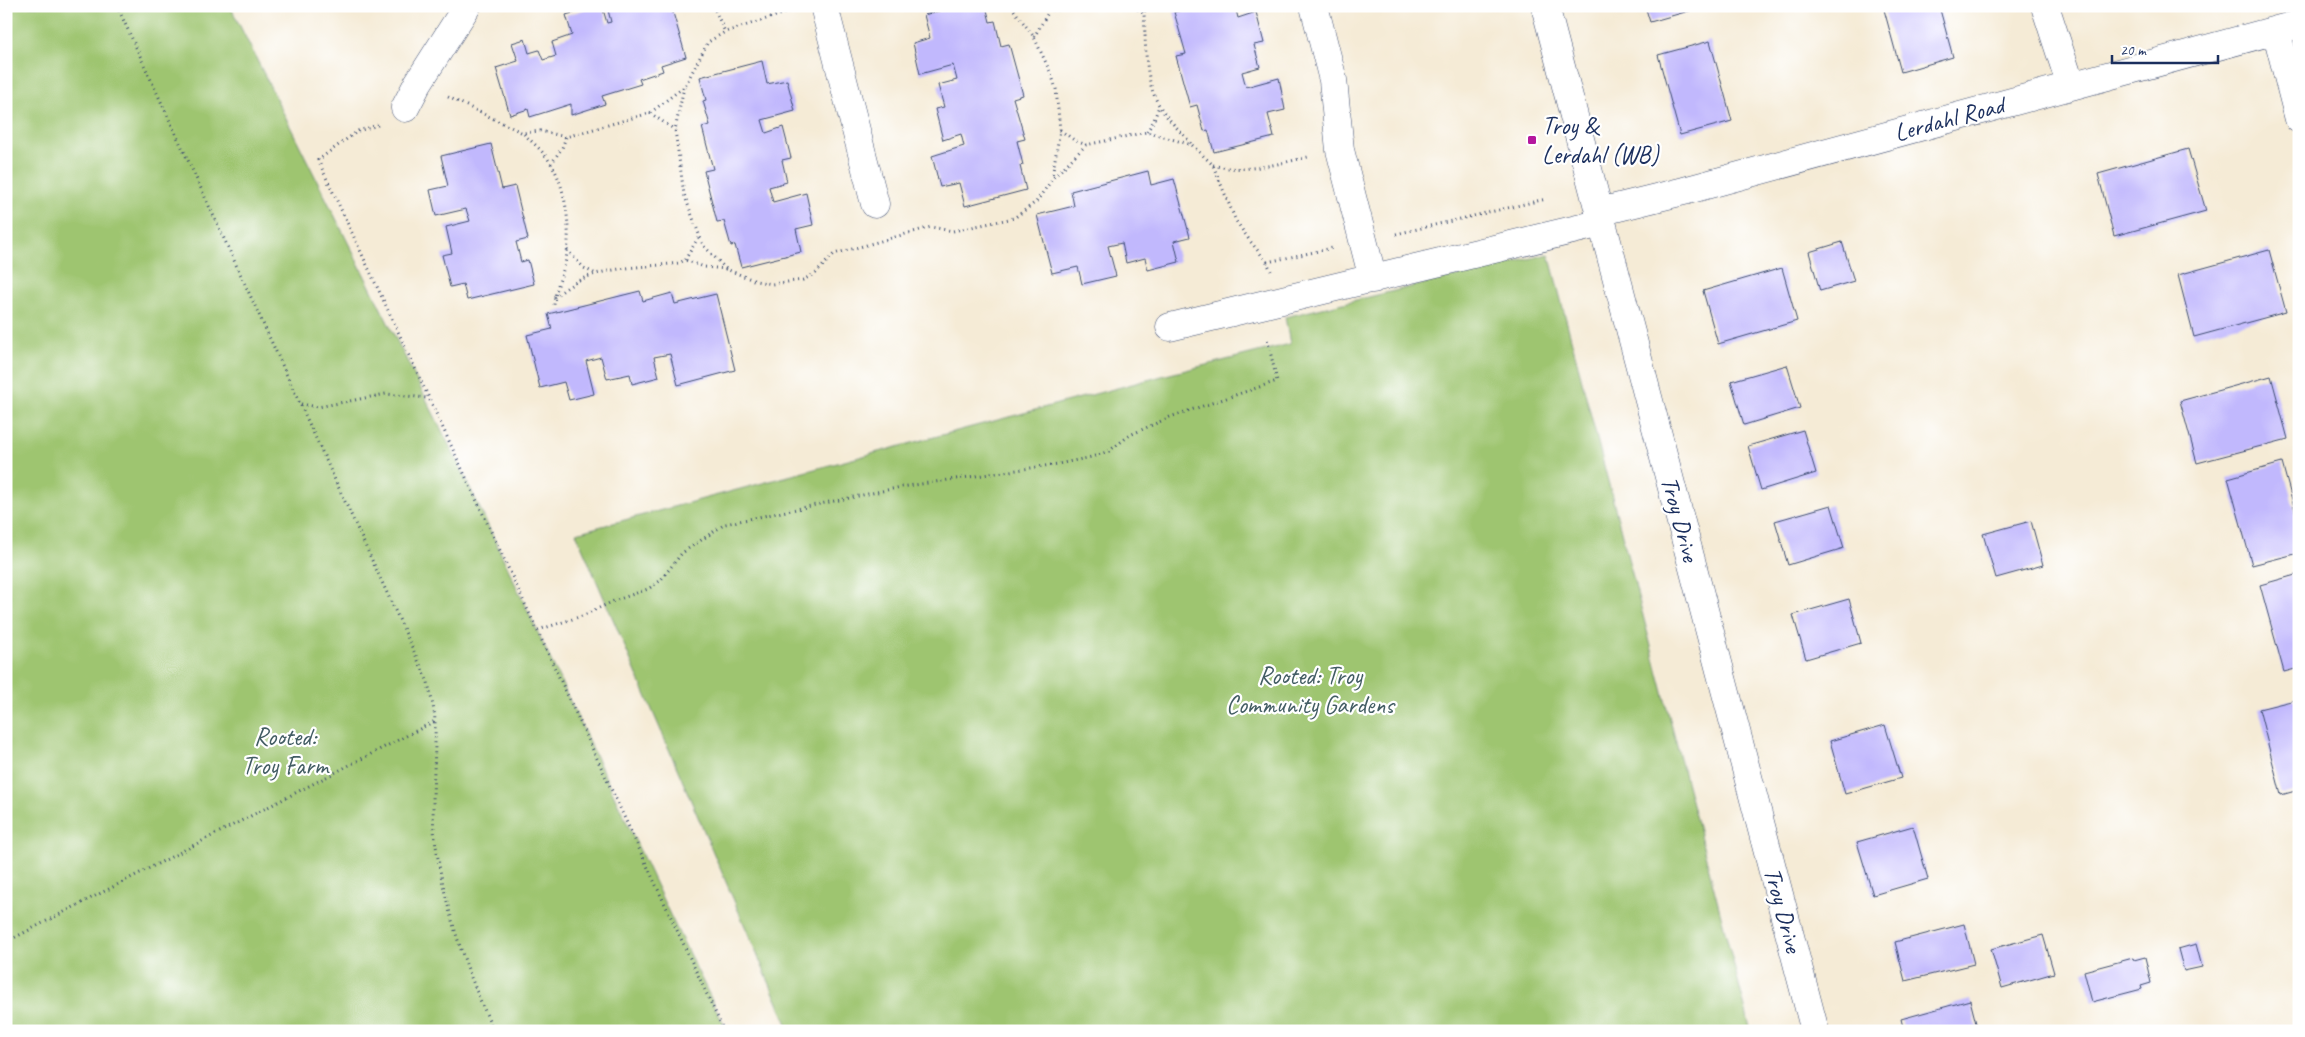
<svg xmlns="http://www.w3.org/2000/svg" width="2305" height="1037" font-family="Caveat,sans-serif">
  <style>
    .green { fill: #9ec570; stroke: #5c7a67 }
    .building { fill: #c1b8fd }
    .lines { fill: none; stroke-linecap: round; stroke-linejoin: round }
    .minor-casing { stroke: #3c4b70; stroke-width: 29 }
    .path { stroke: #3c4b70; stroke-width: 3; stroke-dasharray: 1 4; stroke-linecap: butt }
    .minor { stroke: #fff; stroke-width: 28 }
    .poi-dot { fill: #b5179e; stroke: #fff; stroke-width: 2 }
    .labels { text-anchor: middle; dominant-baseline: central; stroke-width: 4.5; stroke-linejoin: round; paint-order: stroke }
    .street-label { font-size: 25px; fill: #1b2f5e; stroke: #fff }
    .poi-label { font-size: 25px; fill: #1b2f5e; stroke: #fff; text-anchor: start }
    .park-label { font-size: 25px; fill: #425c63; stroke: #fff }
  </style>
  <rect width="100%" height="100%" fill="#fff"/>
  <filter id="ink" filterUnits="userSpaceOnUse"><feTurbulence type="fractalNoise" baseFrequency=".02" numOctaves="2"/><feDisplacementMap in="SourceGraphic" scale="10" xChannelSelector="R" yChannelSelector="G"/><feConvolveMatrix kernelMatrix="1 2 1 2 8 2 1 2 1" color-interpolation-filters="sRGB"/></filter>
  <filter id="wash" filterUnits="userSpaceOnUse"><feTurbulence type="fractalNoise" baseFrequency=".0096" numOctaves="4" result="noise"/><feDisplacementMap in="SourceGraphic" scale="20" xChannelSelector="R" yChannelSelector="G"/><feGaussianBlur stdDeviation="1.12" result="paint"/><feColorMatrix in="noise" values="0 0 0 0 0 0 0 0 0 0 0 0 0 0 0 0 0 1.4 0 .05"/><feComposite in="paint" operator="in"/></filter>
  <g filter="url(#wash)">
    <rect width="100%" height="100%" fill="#f5ebd6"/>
    <!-- green -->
    <path class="green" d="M6,6h224l238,477 203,434 56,114h-721z
      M1549,254l202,777h-961l-214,-498 586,-157 128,-32 -5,-27z"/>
    <g id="blocks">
      <!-- building -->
      <path class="building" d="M596,6h6l5,17 4,-1 -4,-16h41l1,4 10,-4h12l15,51 -25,8 2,6 -24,8 2,5 -39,12 3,8 -34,11v-11l-41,13 -2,-8 -18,6 -14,-47 22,-7 -6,-18 13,-4 4,14 10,-3 4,10 13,-4 -4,-14 20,-7 -6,-20z
        M957,6h29l4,16 5,-1 6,25 8,-2 14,51 -10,3 12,41 -8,2 6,24 -3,1 6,24 -61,16 -6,-23 -19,4 -8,-31 32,-10 -3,-12 -18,6 -8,-31 9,-2 -6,-22 19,-5 -4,-15 -33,9 -7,-31 17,-5 -6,-23z
        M1181,6h54l3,12 18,-6 8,31 -10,2 6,22 -18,5 4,15 33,-9 6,32 -17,4 6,23 -60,15 -6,-22 -4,1 -7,-26 -7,2 -14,-51 10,-2 -12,-42 8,-2z
        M1645,6h58v1l-53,15z
        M1883,6h56l14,51 -52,15z
        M1710,41l22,80 -52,14 -22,-80z
        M762,61l5,23 20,-4 8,31 -33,9 4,13 17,-6 8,31 -9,2 5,22 -18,5 4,15 33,-9 7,32 -17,4 5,23 -60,15 -6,-22 -4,1 -7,-25 -7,1 -13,-51 9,-2 -11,-42 8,-2 -7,-24 3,-1 -6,-23z
        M491,144l11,45 13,-3 13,53 -12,3 5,20 7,-2 6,24 -67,16 -4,-16 -13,3 -8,-32 10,-2 -6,-26 24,-6 -4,-12 -30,7 -6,-26 18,-4 -7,-30z
        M2188,149l18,62 -92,25 -16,-62z
        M1148,171l3,14 23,-6 16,58 -16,4 5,21 -31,8 -3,-12 -19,5 -4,-20 -14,3 8,30 -34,8 -4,-17 -26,6 -15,-58 37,-9 -3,-15z
        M1842,242l12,39 -34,10 -11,-39z
        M2269,250l17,62 -92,25 -16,-62z
        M1782,268l15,53 -79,23 -15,-53z
        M640,291l3,10 29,-8 3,11 41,-10 19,76 -57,15 -8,-31 -16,3 5,20 -27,7 -2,-10 -23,5 -6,-22 -15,4 8,33 -25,6 -5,-18 -24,6 -13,-53 25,-6 -4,-15z
        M1787,365l13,43 -56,17 -13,-44z
        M2271,376l17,63 -91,24 -17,-62z
        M1803,430l13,43 -55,17 -13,-44z
        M2282,463l17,62v28l-47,12 -24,-87z
        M1831,505l13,43 -56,17 -13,-44z
        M2031,521l12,44 -47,13 -13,-44z
        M2299,574v94l-15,4 -24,-87z
        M1849,599l12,44 -55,16 -13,-44z
        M2299,699v91l-18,5 -22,-86z
        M1885,725l16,53 -56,16 -15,-53z
        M1913,826l15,53 -55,16 -16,-53z
        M1964,924l10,40 -69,17 -10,-39z
        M2043,935l11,38 -52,15 -11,-39z
        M2196,944l6,23 -18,4 -6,-22z
        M2145,957l6,26 -10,3 1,3 -50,13 -8,-31 49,-13 1,2z
        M1970,1000l8,31h-74l-3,-12z"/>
    </g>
  </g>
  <g filter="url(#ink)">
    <use href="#blocks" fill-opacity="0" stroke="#3c4b70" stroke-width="1"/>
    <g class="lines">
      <!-- minor casing -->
      <g class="minor-casing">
        <path id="minor" d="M824,6l51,198
          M1314,6l19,74 7,70 33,129
          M1545,6l270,1025
          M2045,6l26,80
          M2276,30l23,89
          M405,108l13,-25 49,-77
          M1599,212l85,-21 615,-167
          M1170,327l432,-104"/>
      </g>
      <!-- path -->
      <path class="path" d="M117,6l311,676c2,13 7,27 7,41 1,35 -4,72 -1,107 8,71 30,137 60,201
        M713,6l12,26
        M1011,6l23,31 18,39 4,13 4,41 -8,47
        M1028,6c19,5 39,5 58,0
        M1134,6l10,8
        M1146,6l-2,8c2,29 0,66 15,91 8,14 22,27 33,39
        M1034,37l15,-26
        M684,87l-9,43 9,64 19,51 23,24
        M448,97l75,36 17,-2 26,6 84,-24 35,-27 23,-44 17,-10 67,-21
        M650,113l25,17
        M378,125l-20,6 -40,29 406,871
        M1060,130l14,10 12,5
        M1147,132l7,-12 5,-14
        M524,134c9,9 19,17 26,28 17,25 23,76 14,105 -4,14 -10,25 -10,40
        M551,164l11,-16 4,-11
        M1213,165c31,9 64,-1 95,-8
        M1396,234l150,-35
        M567,250l17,18 12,6
        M685,260l13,-22
        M1267,262l66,-14
        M554,297c10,-7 21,-16 33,-20 29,-11 62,-10 92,-14l6,-3 19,7 22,2 30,12 16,3 31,-4 13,-7 18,-19 97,-27 22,4 61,-13 22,-16 18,-25 32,-32 61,-13 45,13 21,20 23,56 14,20 17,21 4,9
        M301,404l17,3 68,-13 41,4
        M538,630l44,-14 32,-15 34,-12 12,-8 22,-28 43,-29 176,-37 157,-23 34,-7 17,-6 21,-16 40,-18 107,-36 -10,-43
        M6,942l429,-221"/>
      <!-- minor -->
      <use href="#minor" class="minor"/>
    </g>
  </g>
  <!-- markers -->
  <rect class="poi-dot" x="1527" y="135" width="10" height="10" rx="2.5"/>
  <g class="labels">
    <!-- street labels -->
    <g class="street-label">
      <text transform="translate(1949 119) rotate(-15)">Lerdahl Road</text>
      <text transform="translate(1680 519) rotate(75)">Troy Drive</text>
      <text transform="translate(1783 910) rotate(75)">Troy Drive</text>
    </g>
    <!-- poi labels -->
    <g class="poi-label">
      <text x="1542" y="126">Troy &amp;<tspan x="1542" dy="29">Lerdahl (WB)</tspan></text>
    </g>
    <!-- park labels -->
    <g class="park-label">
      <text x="1310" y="676">Rooted: Troy<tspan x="1310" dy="29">Community Gardens</tspan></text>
      <text x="285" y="737">Rooted:<tspan x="285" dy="29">Troy Farm</tspan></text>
    </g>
  </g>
  <!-- margin -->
  <rect width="2305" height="1037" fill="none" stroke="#fff" stroke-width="25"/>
  <!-- scale -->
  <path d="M2112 55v8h106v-8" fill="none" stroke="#1b2f5e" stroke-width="2.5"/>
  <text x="2120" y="55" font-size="15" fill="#1b2f5e" stroke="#ffffff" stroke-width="4" paint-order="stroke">20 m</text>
</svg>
